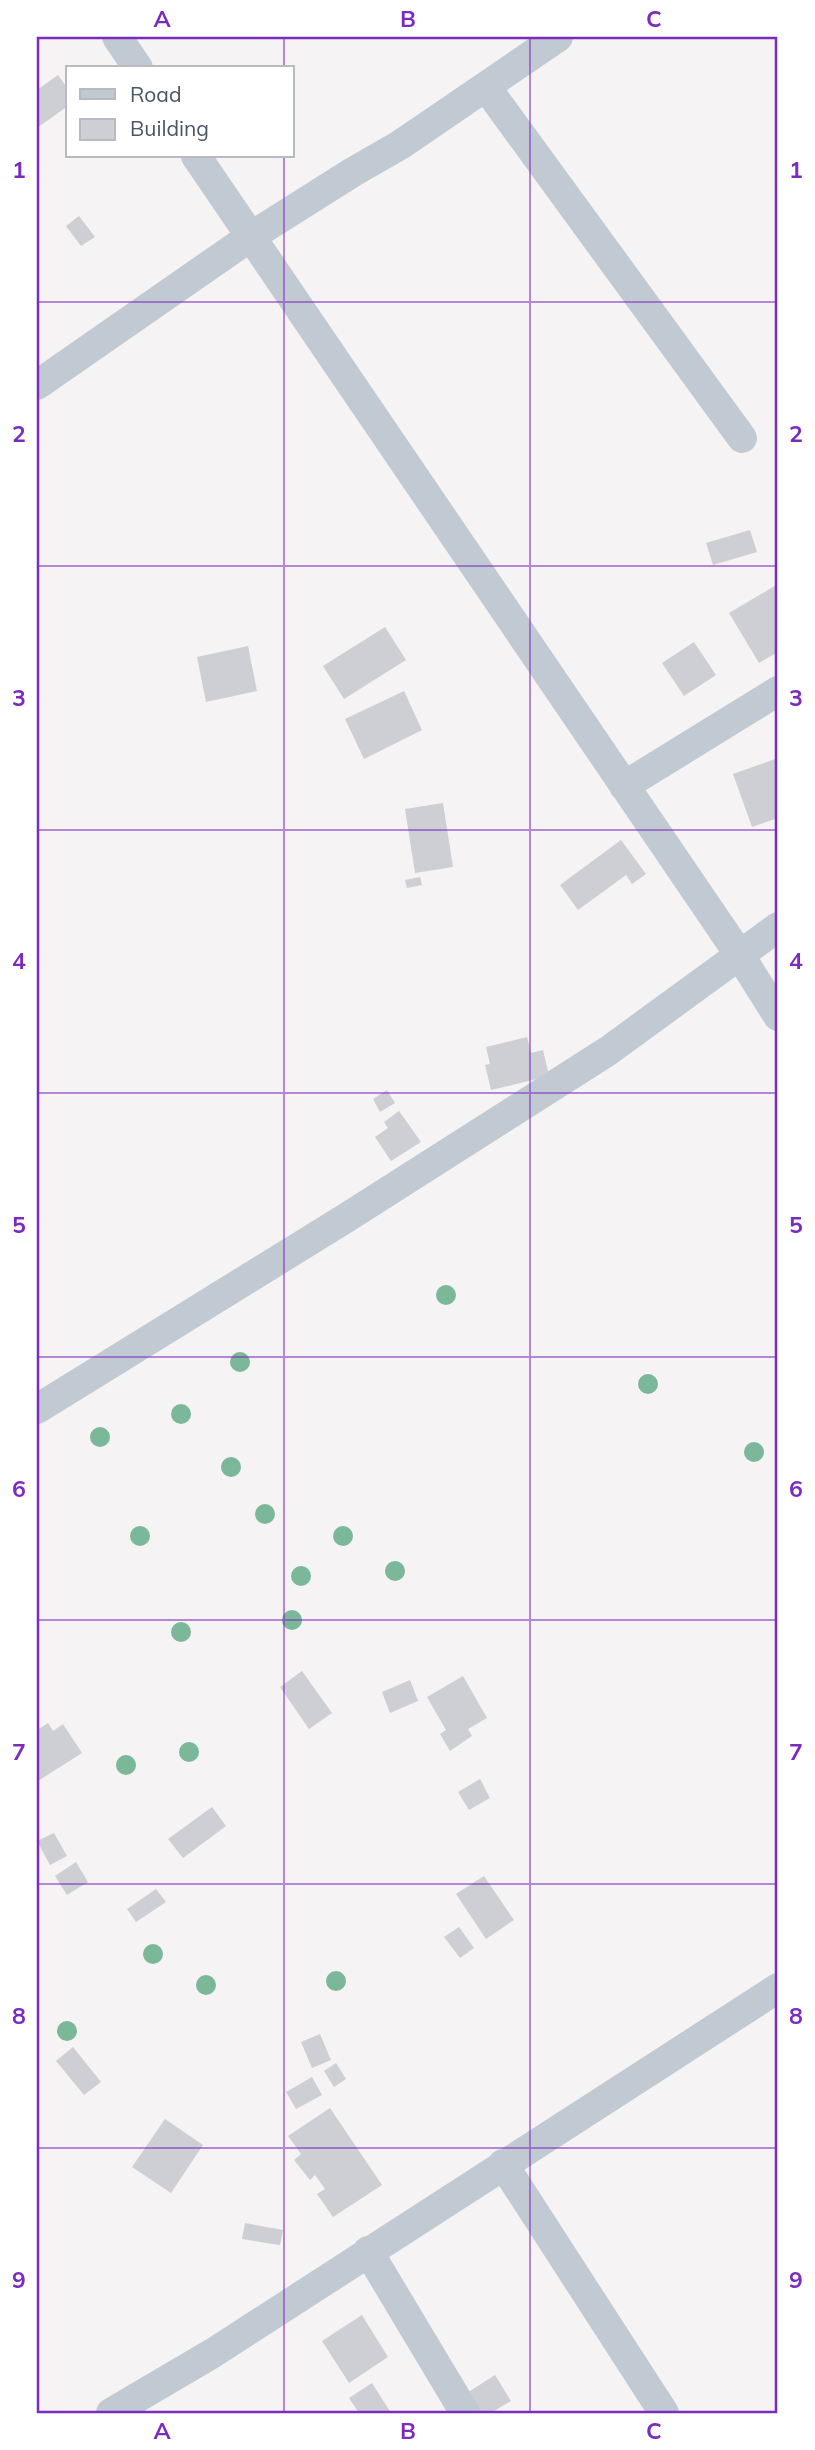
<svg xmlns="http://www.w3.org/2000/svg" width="815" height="2450" font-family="Mulish,sans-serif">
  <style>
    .building { fill: #cdcfd5 }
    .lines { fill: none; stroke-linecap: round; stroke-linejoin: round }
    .minor { stroke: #c1cad2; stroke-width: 30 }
    .tree { fill: #7bb799 }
    .grid { fill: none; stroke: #7b2cbf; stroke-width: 2; stroke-opacity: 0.55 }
    .neatline { fill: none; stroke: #7b2cbf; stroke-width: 2.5 }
    .grid-label { font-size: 23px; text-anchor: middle; font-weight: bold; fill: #7b2cbf }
  </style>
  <rect width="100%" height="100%" fill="#f5f3f3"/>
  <!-- building -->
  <path class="building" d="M58,75l10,14v17l-31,22v-38z
    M79,216l16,21 -14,9 -15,-20z
    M750,530l7,22 -44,13 -7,-22z
    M778,584v68l-19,11 -30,-50z
    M385,627l21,33 -62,39 -21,-33z
    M694,642l22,33 -32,21 -22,-33z
    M248,646l9,45 -51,11 -9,-45z
    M404,691l18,39 -58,29 -19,-40z
    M778,758v60l-26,9 -19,-53z
    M443,803l10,64 -38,6 -10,-64z
    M621,840l25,34 -14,10 -6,-9 -48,35 -18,-25z
    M420,877l2,8 -15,3 -2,-8z
    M527,1037l4,16 12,-3 6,26 -58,14 -6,-25 5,-1 -4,-17z
    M387,1090l8,13 -15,9 -7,-13z
    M399,1111l22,31 -30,19 -16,-24 13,-9 -4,-6z
    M302,1671l30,42 -23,16 -29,-42z
    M463,1676l24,42 -19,11 4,7 -22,15 -10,-17 6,-4 -19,-33z
    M410,1680l8,21 -28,12 -8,-21z
    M48,1723l5,8 10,-7 19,29 -44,28 -1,-51z
    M480,1779l10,19 -21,12 -11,-18z
    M212,1807l14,19 -43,32 -15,-19z
    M54,1833l13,23 -17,9 -13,-24z
    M76,1862l12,20 -21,13 -12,-19z
    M484,1876l30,44 -28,19 -30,-45z
    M156,1889l10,13 -30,20 -9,-13z
    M459,1927l15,21 -14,10 -16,-21z
    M320,2034l11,26 -19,8 -11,-26z
    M73,2047l28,35 -17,13 -28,-34z
    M336,2063l10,16 -12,8 -10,-16z
    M312,2077l10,18 -26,14 -10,-17z
    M330,2108l52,77 -49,32 -16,-23 8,-5 -10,-14 -5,5 -16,-20 7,-6 -13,-18z
    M165,2119l38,26 -32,48 -39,-26z
    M245,2223l38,7 -3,15 -38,-6z
    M362,2315l26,42 -39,26 -27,-42z
    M495,2375l16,26 -20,12h-11l-13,-20z
    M372,2383l19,30h-32l-10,-15z"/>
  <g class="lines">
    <!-- minor -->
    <path class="minor" d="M117,37l21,31
      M486,87l256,351
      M196,156l543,798 39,62
      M37,385l213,-148 103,-65 47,-27 158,-108
      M624,786l154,-95
      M37,1409l309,-191 262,-167 170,-124
      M503,2164l161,249
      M368,2251l97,162
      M111,2413l102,-60 565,-365"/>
  </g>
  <!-- trees -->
  <g class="tree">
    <circle cx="446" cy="1295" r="10"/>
    <circle cx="240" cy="1362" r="10"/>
    <circle cx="648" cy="1384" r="10"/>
    <circle cx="181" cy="1414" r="10"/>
    <circle cx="100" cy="1437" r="10"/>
    <circle cx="754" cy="1452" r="10"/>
    <circle cx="231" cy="1467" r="10"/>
    <circle cx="265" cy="1514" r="10"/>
    <circle cx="140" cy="1536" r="10"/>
    <circle cx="343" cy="1536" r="10"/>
    <circle cx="395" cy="1571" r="10"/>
    <circle cx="301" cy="1576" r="10"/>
    <circle cx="292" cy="1620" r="10"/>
    <circle cx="181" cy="1632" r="10"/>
    <circle cx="189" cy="1752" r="10"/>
    <circle cx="126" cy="1765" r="10"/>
    <circle cx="153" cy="1954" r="10"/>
    <circle cx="336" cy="1981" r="10"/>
    <circle cx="206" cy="1985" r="10"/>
    <circle cx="67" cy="2031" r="10"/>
  </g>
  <!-- grid -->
  <path class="grid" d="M284,37v31M530,37v2376M284,156v2257M37,302h741M37,566h741M37,830h741M37,1093h741M37,1357h741M37,1620h741M37,1884h741M37,2148h741"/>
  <!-- border -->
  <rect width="815" height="2450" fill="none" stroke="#ffffff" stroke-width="77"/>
  <!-- legend -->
  <rect x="66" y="66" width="228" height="91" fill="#ffffff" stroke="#b7bbc0" stroke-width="2"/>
  <rect x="80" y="89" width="35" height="10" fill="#c1cad2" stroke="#b7bbc0" stroke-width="2"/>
  <text x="130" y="102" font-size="21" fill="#4a5661">Road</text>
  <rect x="80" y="119" width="35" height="21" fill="#cdcfd5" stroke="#b7bbc0" stroke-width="2"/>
  <text x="130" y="136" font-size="21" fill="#4a5661">Building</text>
  <rect x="38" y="38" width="738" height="2374" class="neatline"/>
  <g class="grid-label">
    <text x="162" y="27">A</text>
    <text x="408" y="27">B</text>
    <text x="654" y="27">C</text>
    <text x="19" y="178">1</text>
    <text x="796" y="178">1</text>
    <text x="19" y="442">2</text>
    <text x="796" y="442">2</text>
    <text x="19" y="706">3</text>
    <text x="796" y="706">3</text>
    <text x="19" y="969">4</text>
    <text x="796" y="969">4</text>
    <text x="19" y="1233">5</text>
    <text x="796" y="1233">5</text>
    <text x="19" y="1497">6</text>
    <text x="796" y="1497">6</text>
    <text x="19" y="1760">7</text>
    <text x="796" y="1760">7</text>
    <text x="19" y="2024">8</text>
    <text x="796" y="2024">8</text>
    <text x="19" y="2288">9</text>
    <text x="796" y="2288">9</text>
    <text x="162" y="2439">A</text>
    <text x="408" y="2439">B</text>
    <text x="654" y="2439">C</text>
  </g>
</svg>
